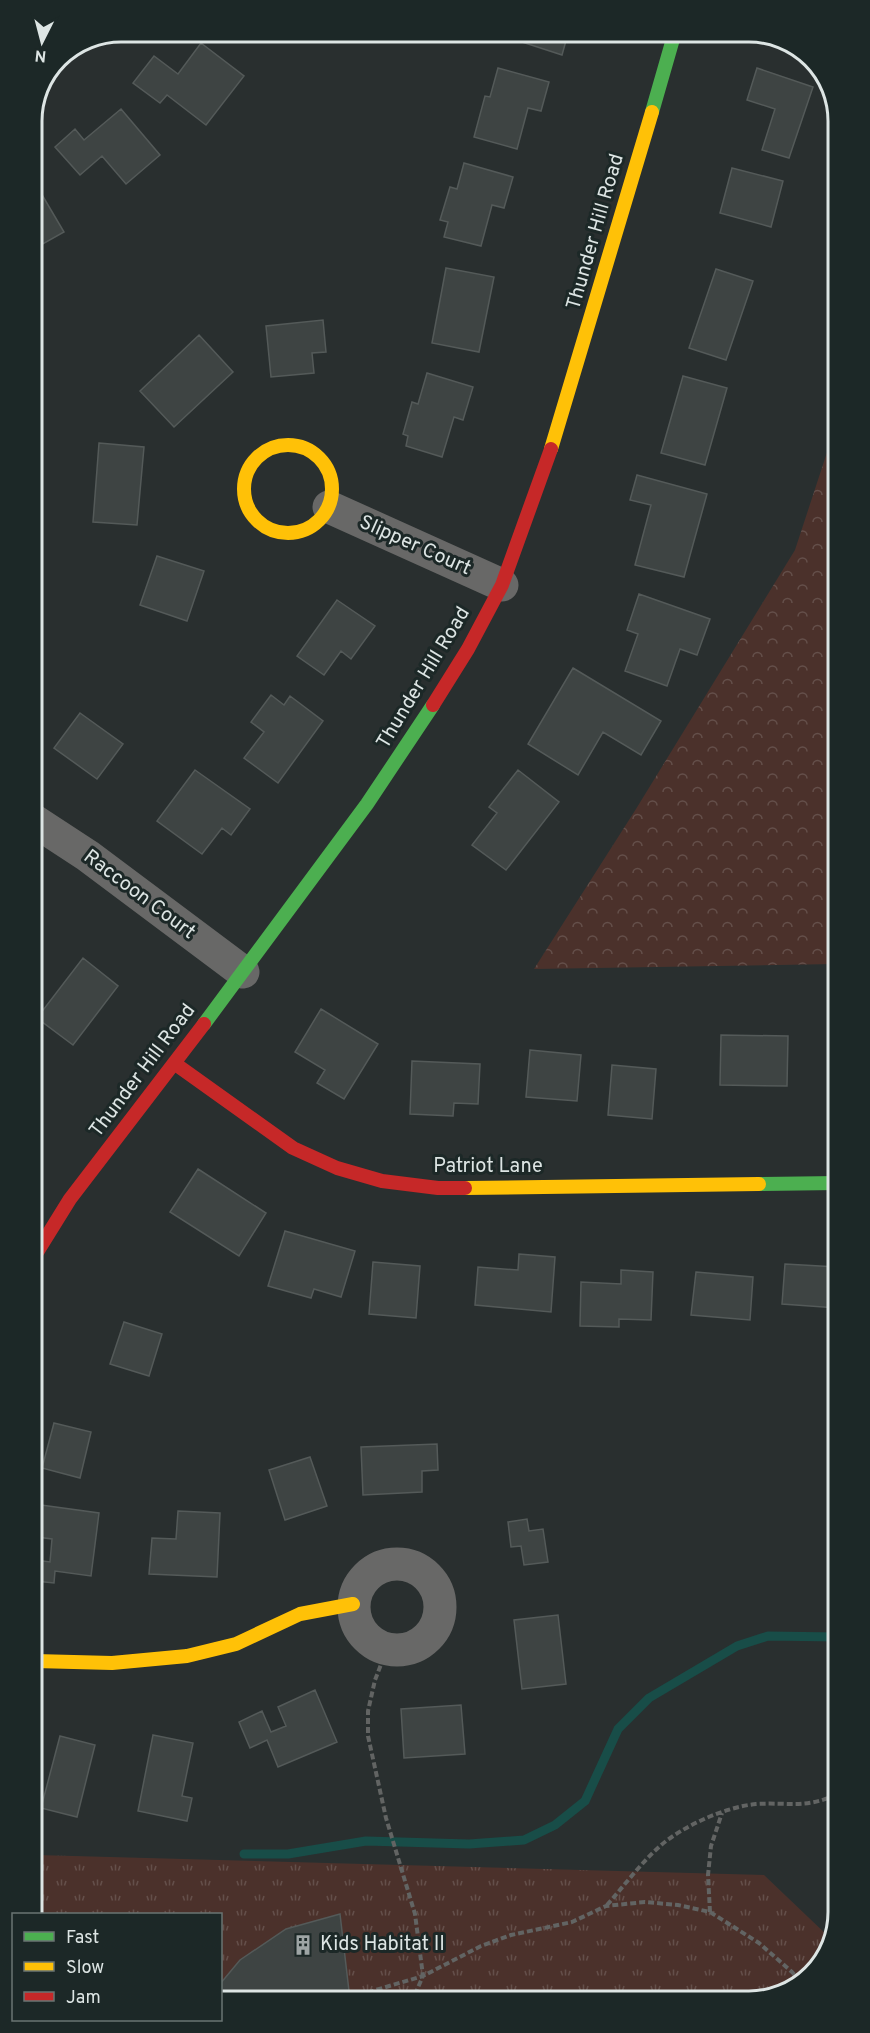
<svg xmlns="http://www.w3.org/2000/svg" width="870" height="2033" viewBox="0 0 870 2033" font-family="Overpass,sans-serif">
  <defs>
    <pattern id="grass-tufts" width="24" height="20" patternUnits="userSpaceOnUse" patternTransform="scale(1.5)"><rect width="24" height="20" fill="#4b312b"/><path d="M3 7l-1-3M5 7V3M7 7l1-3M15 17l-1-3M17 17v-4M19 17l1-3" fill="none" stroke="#644f4a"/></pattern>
    <pattern id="forest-crowns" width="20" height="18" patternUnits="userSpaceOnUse" patternTransform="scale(1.5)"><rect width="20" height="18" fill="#4b312b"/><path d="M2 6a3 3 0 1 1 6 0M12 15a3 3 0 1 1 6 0" fill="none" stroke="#644f4a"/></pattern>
  </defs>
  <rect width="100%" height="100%" fill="#292f2f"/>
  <path fill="url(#grass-tufts)" d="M36,1855L764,1875L830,1938L820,1966L778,1997L221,2001L220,1914H36Z"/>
  <path fill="url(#forest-crowns)" d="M835,428L836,964L534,969L636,809L795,550Z"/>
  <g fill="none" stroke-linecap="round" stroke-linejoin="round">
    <path stroke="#184d48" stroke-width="9" d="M244,1854H288L366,1841L469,1844L524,1840L555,1825L585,1801L618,1729L649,1698L737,1646L768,1636L838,1637"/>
  </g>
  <path fill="#3e4443" stroke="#545a59" stroke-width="1.5" d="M518,32H556L555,34L567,37L562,55L522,42L525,34Z
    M201,43L244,76L206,125L167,95L160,103L133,83L154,56L178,74Z
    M801,49L804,50L811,60L799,56Z
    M498,68L549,82L541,111L528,108L517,149L474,137L485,96L490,97Z
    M757,68L813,87L789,158L762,150L775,109L747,100Z
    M121,109L160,155L126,184L102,156L80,175L55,147L75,129L84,140Z
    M464,163L513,177L504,208L492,205L481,246L444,237L448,222L440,220L450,187L457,189Z
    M732,168L783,181L771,227L720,213Z
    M38,188L64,232L32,250V192Z
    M446,268L494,277L479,352L432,343Z
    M716,269L753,281L726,360L689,348Z
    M323,320L326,352L312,353L314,373L271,377L266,326Z
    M199,335L233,372L174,427L140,391Z
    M427,373L473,387L463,420L454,417L442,457L406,446L408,436L403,434L412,402L418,404Z
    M683,376L727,388L705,465L661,453Z
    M99,443L144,447L137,525L93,522Z
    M637,475L707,494L684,577L635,565L651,505L630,500Z
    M157,556L204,571L187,621L140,605Z
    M639,594L710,619L697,655L680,649L667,686L625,671L638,634L627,630Z
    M337,600L375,626L351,659L341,651L324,675L297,656Z
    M573,668L661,721L641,755L603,732L578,775L528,744Z
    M271,695L284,705L290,696L323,721L278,783L244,758L264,732L251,722Z
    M80,713L123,744L97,779L54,748Z
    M195,770L250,809L231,835L222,828L202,854L157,821Z
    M518,770L559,802L506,870L472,845L497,813L489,807Z
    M83,958L118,986L73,1045L37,1018Z
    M321,1009L378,1044L344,1099L317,1083L325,1070L295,1052Z
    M721,1035L788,1036L787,1086L720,1085Z
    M530,1050L581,1055L577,1101L526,1097Z
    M412,1061L480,1064L478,1104L454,1103L453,1116L410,1114Z
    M612,1065L656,1069L652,1119L608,1115Z
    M198,1169L266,1213L239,1256L170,1212Z
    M285,1231L355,1251L341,1297L314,1289L311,1298L268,1286Z
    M519,1254L555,1257L551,1312L475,1305L478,1267L518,1270Z
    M373,1262L420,1266L416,1318L369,1314Z
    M785,1264L837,1267V1308L782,1304Z
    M621,1270L653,1272L651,1320L619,1319V1327L580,1326L581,1282L621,1284Z
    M696,1272L753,1277L750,1320L691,1315Z
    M124,1322L162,1334L149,1376L110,1364Z
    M54,1423L91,1432L80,1478L42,1468Z
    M437,1444L438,1470L422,1471V1492L363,1495L361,1447Z
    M310,1457L327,1506L285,1520L269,1470Z
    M41,1505L99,1513L91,1576L55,1571L54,1583L35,1581L36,1560L50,1562L52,1539L37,1537Z
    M178,1511L220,1513L217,1577L149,1574L152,1538L176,1539Z
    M527,1519L529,1531L543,1529L548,1562L524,1565L521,1546L511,1547L508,1522Z
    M558,1615L566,1684L522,1689L514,1620Z
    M315,1690L337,1742L278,1767L267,1740L250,1748L239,1722L262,1711L271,1732L286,1726L278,1707Z
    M461,1705L465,1754L404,1758L401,1709Z
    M153,1735L193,1743L182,1796L192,1798L187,1821L138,1811Z
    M60,1736L95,1745L77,1817L41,1808Z
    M340,1914L349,1991L339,1994V2000L220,2001V1984L240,1960L286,1929Z"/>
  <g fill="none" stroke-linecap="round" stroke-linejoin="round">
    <path stroke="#626463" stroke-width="4" stroke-dasharray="6 3" stroke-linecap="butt" d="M387,1649L375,1680L368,1711V1736L386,1818L415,1914L423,1976L413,1999
      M607,1905C624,1886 640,1864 660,1846C683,1826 725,1807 756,1804C789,1802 806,1809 838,1794
      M710,1912L708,1875L711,1846L722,1813
      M342,2000L423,1976L481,1946L511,1935L572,1922L606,1906L645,1902L678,1905L710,1912L759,1943L792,1972L800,1981"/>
    <path stroke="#686867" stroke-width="33" d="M329,507L502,585
      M33,820L88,856L243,972
      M354 1607a43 43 0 1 1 86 0a43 43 0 1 1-86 0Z"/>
    <path stroke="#4caf50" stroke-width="14" d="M652,112L675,32
      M204,1024L367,804L433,705
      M759,1184L837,1183"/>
    <path stroke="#ffc107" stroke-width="14" d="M244 489a44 44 0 1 1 88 0a44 44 0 1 1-88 0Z
      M551,449L652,112
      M465,1188L759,1184
      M35,1661L112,1663L187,1656L236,1644L300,1614L353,1604"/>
    <path stroke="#c62828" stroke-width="14" d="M433,705L468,649L502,585L551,449
      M174,1063L293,1148L337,1168L382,1181L438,1188H465
      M34,1257L70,1199L204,1024"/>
  </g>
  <defs>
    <g id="building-bare" transform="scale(1.62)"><path d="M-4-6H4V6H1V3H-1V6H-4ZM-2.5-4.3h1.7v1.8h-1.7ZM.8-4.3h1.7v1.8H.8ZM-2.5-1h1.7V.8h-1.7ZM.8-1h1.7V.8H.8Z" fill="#9ea5a5" stroke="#1c2827" stroke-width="2.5" paint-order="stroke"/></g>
  </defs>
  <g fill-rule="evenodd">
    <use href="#building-bare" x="303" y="1945"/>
  </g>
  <g text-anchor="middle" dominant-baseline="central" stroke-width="6" stroke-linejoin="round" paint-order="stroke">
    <g font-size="20" fill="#dde5e4" stroke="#1c2827">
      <text transform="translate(596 232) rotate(-74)">Thunder Hill Road</text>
      <text transform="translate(415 546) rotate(24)">Slipper Court</text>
      <text transform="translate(424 678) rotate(-59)">Thunder Hill Road</text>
      <text transform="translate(139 895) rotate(37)">Raccoon Court</text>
      <text transform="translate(143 1071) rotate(-53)">Thunder Hill Road</text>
      <text x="488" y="1167">Patriot Lane</text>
    </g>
    <g font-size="20" fill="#dde5e4" stroke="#1c2827" text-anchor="start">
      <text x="320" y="1945">Kids Habitat II</text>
    </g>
  </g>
  <path d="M0 0H870V2033H0ZM121 42H749A79 79 0 0 1 828 121V1912A79 79 0 0 1 749 1991H121A79 79 0 0 1 42 1912V121A79 79 0 0 1 121 42Z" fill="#1c2827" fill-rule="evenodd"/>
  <path fill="none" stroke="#dde5e4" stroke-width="3" d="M121 42H749A79 79 0 0 1 828 121V1912A79 79 0 0 1 749 1991H121A79 79 0 0 1 42 1912V121A79 79 0 0 1 121 42Z"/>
  <rect x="12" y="1913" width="210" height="108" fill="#1c2827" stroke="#697473" stroke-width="1.5"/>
  <rect x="24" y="1932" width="30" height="9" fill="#4caf50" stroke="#697473" stroke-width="1.5"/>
  <text x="66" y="1943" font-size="18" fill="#dde5e4">Fast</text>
  <rect x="24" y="1962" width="30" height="9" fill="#ffc107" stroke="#697473" stroke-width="1.5"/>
  <text x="66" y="1973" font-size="18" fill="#dde5e4">Slow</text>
  <rect x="24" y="1992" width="30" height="9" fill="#c62828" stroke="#697473" stroke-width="1.5"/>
  <text x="66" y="2003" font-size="18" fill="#dde5e4">Jam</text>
  <g transform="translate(42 42) rotate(186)" stroke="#1c2827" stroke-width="4.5" paint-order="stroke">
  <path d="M0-4.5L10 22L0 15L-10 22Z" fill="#dde5e4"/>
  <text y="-9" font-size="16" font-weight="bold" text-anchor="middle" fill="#dde5e4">N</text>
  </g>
</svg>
